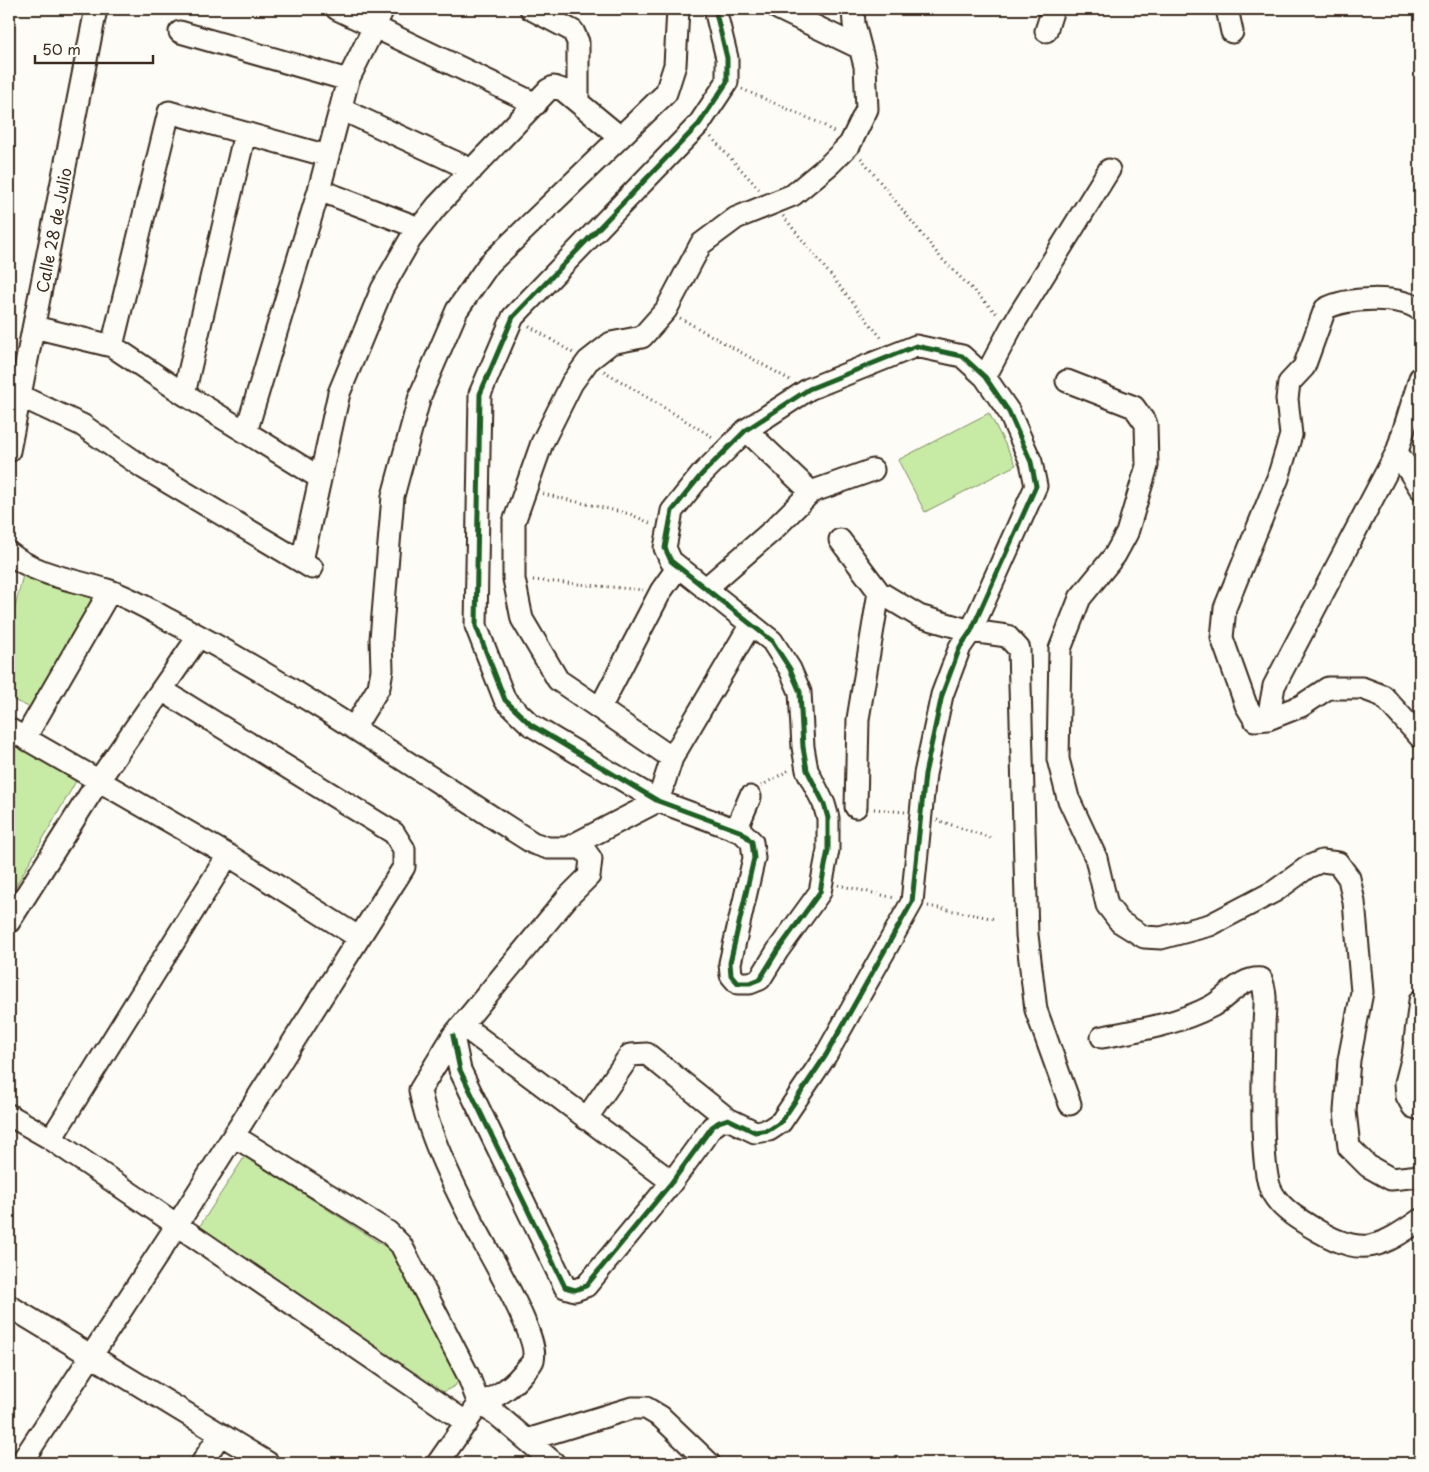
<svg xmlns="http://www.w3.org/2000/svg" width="1429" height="1472" viewBox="0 0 1429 1472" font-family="'Playpen Sans',sans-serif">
  <rect width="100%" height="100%" fill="#fdfcf7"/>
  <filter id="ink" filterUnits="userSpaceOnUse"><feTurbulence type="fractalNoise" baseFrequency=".02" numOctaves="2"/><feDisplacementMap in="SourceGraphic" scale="10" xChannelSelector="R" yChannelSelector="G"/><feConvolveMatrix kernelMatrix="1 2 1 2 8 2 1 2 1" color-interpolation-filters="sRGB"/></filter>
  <g filter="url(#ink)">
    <path fill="#c7eba5" stroke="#818a62" d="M989,413L1016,465L925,512L898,460Z
      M24,571L96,597L31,708L9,698V631Z
      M9,738L79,776L9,898Z
      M245,1156L395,1253L454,1368L458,1381L455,1386L443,1392L194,1235Z"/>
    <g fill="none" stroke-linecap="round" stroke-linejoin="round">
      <g stroke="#3b2a1e" stroke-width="25">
        <path id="minor" d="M337,9L536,104
          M531,9L573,31L578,42V101
          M779,9L858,47
          M1227,9L1232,32
          M1046,31L1053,9
          M180,32L348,80
          M341,109L472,170
          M319,190L419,228
          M1420,310C1400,295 1346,297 1325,309L1304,367L1289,383L1287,399L1291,435L1278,478L1225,608L1222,638L1246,705L1255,720L1268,719L1301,706L1328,688H1362L1383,696L1420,737
          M34,327L112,346L184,394L320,478
          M112,346L169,112L328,156
          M985,377L1011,328L1109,170
          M1067,381L1134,407L1146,424L1147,466L1127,533L1115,555L1080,598L1060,649L1058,759L1068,798L1096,858L1107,905L1120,922L1144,937L1161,938L1210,925L1275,891L1308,867L1322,861L1338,863L1349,878L1354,902L1362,992L1349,1060L1345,1111L1349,1147L1368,1166L1391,1179L1420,1176
          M184,394L245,133
          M20,396L82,425L144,468L312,568
          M746,430L811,492
          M246,432L319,190L348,80L383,9
          M9,451L96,9
          M1397,452L1420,488
          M840,540L879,592L919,616L971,631L1007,636L1019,649L1027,935L1036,1010L1070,1104
          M9,553C36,575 75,580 107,590C129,597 149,609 169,620C295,686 413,767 533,843L548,848H583L591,859L589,876L567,898L453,1036L420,1090C427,1132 453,1184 473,1223C485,1247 541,1338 533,1360C532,1364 527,1368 524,1372C511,1388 498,1396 479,1404
          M302,561L339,393L382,289L410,240L437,206L548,90L554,87L563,90L620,137
          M705,589L773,530L811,492L873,470
          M600,708L661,591L678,567
          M1268,719L1274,686L1397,452L1420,378
          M354,728L379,687L382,670L381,639L393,496L420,396L457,310L489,264L666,93L675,65L678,9
          M9,729L228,855L358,937
          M25,738L110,591
          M672,758L751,624
          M856,807L858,719L879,592
          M736,830L750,797
          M569,847L658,801L672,758L558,680L522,619L514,579V522L542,443L572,383L588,361L611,343L642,337L666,310L701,244L736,218L793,195L829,165L850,144L867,109L865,66L854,24L853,9
          M9,922L99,780L199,636
          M1420,1001L1413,1056L1406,1083L1407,1096L1413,1107L1420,1109
          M462,1025L672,1182
          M453,1036L460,1070L565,1287L575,1290L586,1286L672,1182L712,1127L719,1122L728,1119L755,1132L769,1130L781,1122L826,1055L912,902L925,774L942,695L960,647L971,631L1036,486L1031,462L1009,412L985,377L962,356L916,346L809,389L746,430L701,475L672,511L665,548L671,561L772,641L790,669L800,692L803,747L807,770L824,804L828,818V850L820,892L778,950L760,979L750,983H738L731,975L730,963L754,858L752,842L742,832L658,801L531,725L505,700L476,626L480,394L513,317L699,124L727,82V58L715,9
          M1102,1037C1140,1030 1178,1024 1212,1006C1228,997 1241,977 1261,979C1268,996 1264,1010 1264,1028C1264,1060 1258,1172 1273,1194C1283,1211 1303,1222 1320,1232C1364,1257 1381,1247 1420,1220
          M9,1115L51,1139L467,1423
          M586,1119L630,1055L647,1054L728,1119
          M234,1136L388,1232L401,1245L468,1375L479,1404L438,1463
          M51,1139L228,855
          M9,1306L268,1463
          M479,1404L495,1413L554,1463
          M527,1440L632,1408H646L661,1417L709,1463
          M21,1463L177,1225L404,867V849L394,833L162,690
          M202,1463L220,1434"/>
      </g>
      <path stroke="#3b2a1e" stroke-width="3" stroke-dasharray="1 4" stroke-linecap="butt" d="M742,89L822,124L835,133
        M711,137L759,189
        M861,158L941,258L998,315
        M783,216L883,340
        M680,318L790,380
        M529,326L573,353
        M604,371L714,438
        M543,494L630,514L652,524
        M533,580L643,590
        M761,786L791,769
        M874,809L905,812
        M937,820L991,838
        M838,885L895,898
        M928,906L996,919"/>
      <use href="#minor" stroke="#fdfcf7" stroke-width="21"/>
      <g stroke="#fdfcf7" stroke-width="8">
        <path id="cycleway" d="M453,1036L460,1070L565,1287L575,1290L586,1286L672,1182L712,1127L719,1122L728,1119L755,1132L769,1130L781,1122L826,1055L912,902L925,774L942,695L960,647L971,631L1036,486L1031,462L1009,412L985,377L962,356L916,346L809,389L746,430L701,475L672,511L665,548L671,561L772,641L790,669L800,692L803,747L807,770L824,804L828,818V850L820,892L778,950L760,979L750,983H738L731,975L730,963L754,858L752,842L742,832L658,801L531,725L505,700L476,626L480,394L513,317L699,124L727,82V58L715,9"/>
      </g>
      <use href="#cycleway" stroke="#1b5e20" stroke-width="5"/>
    </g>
  </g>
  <g text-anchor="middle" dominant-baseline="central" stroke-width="4.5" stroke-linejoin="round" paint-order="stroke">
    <g font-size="16" fill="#3b2a1e" stroke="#fdfcf7">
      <text transform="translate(53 230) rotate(-79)">Calle 28 de Julio</text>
    </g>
  </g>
  <rect width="1429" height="1472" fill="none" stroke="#fdfcf7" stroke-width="30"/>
  <rect x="15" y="15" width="1399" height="1442" fill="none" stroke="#3b2a1e" stroke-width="2" filter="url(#ink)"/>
  <path d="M35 55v8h118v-8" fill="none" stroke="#3b2a1e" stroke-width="2.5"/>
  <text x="42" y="55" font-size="15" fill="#3b2a1e" stroke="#fdfcf7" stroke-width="4" paint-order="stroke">50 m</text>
</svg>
